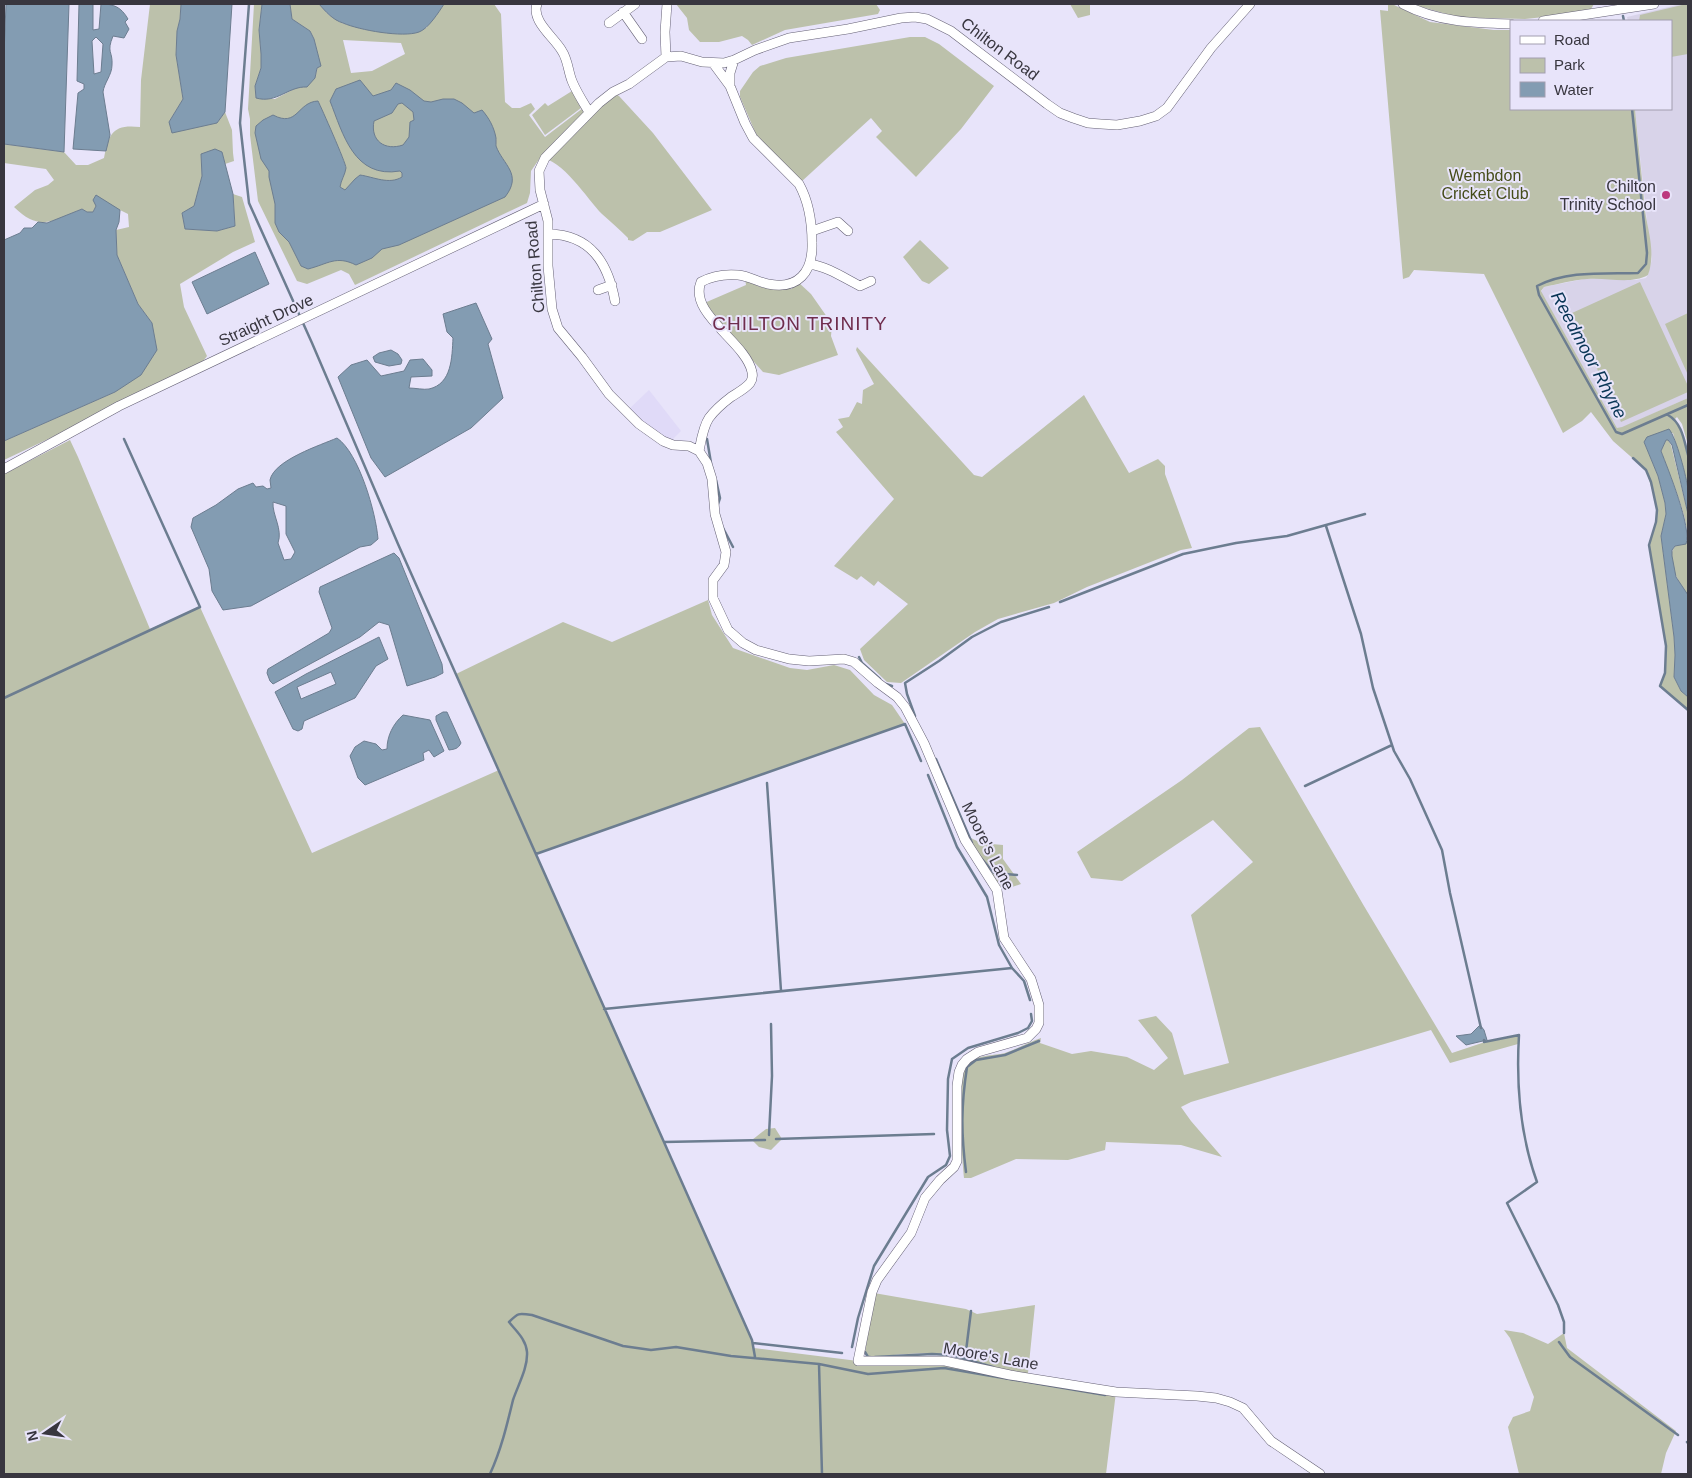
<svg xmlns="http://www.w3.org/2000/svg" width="1692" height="1478" viewBox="0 0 1692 1478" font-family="Helvetica,sans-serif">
  <rect width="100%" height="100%" fill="#e8e4fa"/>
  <path fill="#e0daf8" d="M649,390L681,431L669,443L626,412Z"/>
  <path fill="#d8d3e9" d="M1688,4V398L1621,428H1617L1541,292L1544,287L1584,279L1601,278L1636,280L1646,278L1648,275L1652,259L1648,230L1635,109H1671V21H1628L1627,17L1677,5Z"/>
  <path fill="#bcc1ab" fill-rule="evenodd" d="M150,4H181L180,19L177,31L176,55L183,99L169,122L217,123L225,112L232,130L233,153L234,161L225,164L222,152L201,154L202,176L194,207L182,213L185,229L217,231L235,226L233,194L242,197L255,242L233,252L180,284L184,307L207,356L198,368L4,460V441L115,392L152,323L138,304L117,255L116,230L129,227L128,214L120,210L96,206L93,212H87L82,209C54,220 40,233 14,207L35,190L48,185L54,180L46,169L4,163V144L64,152L76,165H88L104,158C109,133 113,124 140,127L141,80Z
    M254,4H262L259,30L261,54V68L255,86L256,98L275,99L315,78L319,60L314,39L310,31L292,19L290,4H319L329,15L342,23L375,31L404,34L426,28L444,4H494L501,14L505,102L512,108H520L531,103L535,109L529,115L545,137L583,108L587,114L613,92L619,96L653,133L712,210L660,232H647L633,241L628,240V238C620,230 611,222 602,214C587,199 562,158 540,158L531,171L530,193L527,203L355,285L349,274L341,270L307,284L297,281L258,201L250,135V119L248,109ZM343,40L401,43L405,54L372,71L351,73Z
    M676,4H876L880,10L878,14L785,30L752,45L748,40L742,36L719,42H700L689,30L687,18Z
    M1070,4H1090V15L1078,18Z
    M1388,4H1392L1430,22L1494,30H1511V109H1635C1638,142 1642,176 1645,210C1648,232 1656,253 1648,275C1630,285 1607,277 1587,279C1573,280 1558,284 1544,287L1541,291L1617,428L1622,427L1688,398V445L1682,424L1677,417L1675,419C1689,440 1688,464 1688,489L1673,433L1644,442L1658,476L1665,503L1666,514L1661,536L1674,637L1675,655L1674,677L1681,691L1688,697V710L1660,686L1665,673L1666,646L1649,545L1656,522L1657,510L1654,496L1646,470L1613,441L1591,412L1582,421L1563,433L1484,274L1414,270L1409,277L1403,279L1380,10L1388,11Z
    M1411,4H1594L1591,9L1573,14L1525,19L1484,18L1457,17Z
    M1688,4V54L1671,57V21H1639L1640,15L1682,5Z
    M910,37H925L939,44L994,86L961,129L916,177L876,137L882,131L871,118L801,182L783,164L756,134L740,97V91L753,72L760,66L786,58Z
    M572,91L581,108L545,135L532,115L545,103L548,106Z
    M920,240L949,268L929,284L922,281L903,257Z
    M745,279L760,287L792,289V283L797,281L811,294L832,324L831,336L838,355L779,375L763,372L702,304L746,285Z
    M1640,282L1688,386V392L1621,422L1572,313Z
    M1688,313V375L1665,324Z
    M857,347L974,475L982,477L1084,395L1129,473L1158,459L1165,466V474L1192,548L1181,550L1087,587L1054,603L998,619L975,632L901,683L887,682L864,660L860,649L908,604L878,581L874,586L861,576L857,580L834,566L894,499L836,432L843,427L838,419L849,417L857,402L862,404L863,390L874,384L856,350Z
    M70,440L78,457L150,629L200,607L312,853L499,770L456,674L563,622L612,642L708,600L712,615L733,648L790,668L807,670L834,665L850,670L874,695L892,705L905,724L536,854L752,1340L754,1348L858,1361H945L1116,1392L1106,1474H4V474Z
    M1666,440H1668L1671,445L1688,514V538C1685,507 1671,480 1661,451Z
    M1688,539V595C1679,582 1664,561 1675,546L1686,543Z
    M1260,727L1364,906L1452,1053L1485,1042L1519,1035L1518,1044L1450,1063L1431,1030L1191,1102L1181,1107L1191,1121L1222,1157L1181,1145L1106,1142L1105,1150L1068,1160L1016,1159L971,1178H964C962,1154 955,1086 966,1066C973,1054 994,1056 1005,1053C1017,1049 1029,1042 1041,1038L1040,1043L1072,1054L1091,1051L1127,1057L1154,1070L1168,1058L1138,1020L1156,1016L1172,1033L1184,1075L1229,1063L1191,915L1253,862L1213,820L1122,881L1091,878L1077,852L1182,780L1249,728Z
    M969,837L981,843L1003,845V859L1021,884L1003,890L974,849Z
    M775,1128L782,1139L771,1150L759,1147L752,1140L766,1129Z
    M874,1293L966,1309L977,1314L1035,1305L1028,1373C1002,1374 978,1361 953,1356C927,1350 894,1356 868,1357L865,1352Z
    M1504,1330L1523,1333L1548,1344L1564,1333L1567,1348L1676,1431L1666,1453L1661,1474H1519L1508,1427L1513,1417L1530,1411L1534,1397L1510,1338Z"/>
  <path fill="#839cb2" stroke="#6c7d90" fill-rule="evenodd" d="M6,4H69L64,152L4,144V55Z
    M79,4H93V30L99,29L101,4C114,4 121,7 128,19L125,22L129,29L124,38L113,36C106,53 113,51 112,65C112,75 104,83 103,92L110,135L106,151L73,149L78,93L84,89V84L77,81ZM96,37L103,44L101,72L94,74L92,41Z
    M181,4H232L225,112L217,123L172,133L169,122L183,99L176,55L177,31L180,19Z
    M262,4H290L292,19L310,31L314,39L321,66L317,68L315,78L307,87C288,86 277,104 256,98L255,86L261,68V54L259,30Z
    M319,4H444C439,12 428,29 419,32C403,38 359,30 343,23C333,20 326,12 319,4Z
    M360,80L373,96L391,90L396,83L410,90L424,101L431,102L443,99H454L462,103L474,113L482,110C489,118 494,127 496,138C496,139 496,145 496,146C503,165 523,174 505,197L399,245L382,249L372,258L356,265C336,255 328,264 308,269L301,266L289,242L279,232L275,223V204L269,177V171L261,159L255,133L256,126L263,120L273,115C298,128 297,102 318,101C321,107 346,163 346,168C345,175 341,180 340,187L345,190L355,179L360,175C374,177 389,185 402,177V173L400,171C354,179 343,134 330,101L336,89ZM402,103L413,112L414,120L410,122L409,137L403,145C385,151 370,141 374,121L392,113L398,104Z
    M215,149L222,152L233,194L235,226L217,231L185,229L182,213L194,206L202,176L201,154Z
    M96,195L120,210L119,222L116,230L117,255L138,304L152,323L157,350L141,375L115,392L4,441V240L20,233L24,228H32L38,222L47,223L82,209L87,212H93L96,206L93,200Z
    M255,252L269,284L207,314L192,282Z
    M476,303L492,339L488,344L503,398L471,428L385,477L371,458L338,377L351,365L367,360L381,376L404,371L410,360L423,359L432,370V376L411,377L409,388C415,388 424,390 429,389C452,384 452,357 453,338L447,332L443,314Z
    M391,350L398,354L402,360L401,364L389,366L375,362L373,357L379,353Z
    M1669,429C1676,437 1687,478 1688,490C1689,497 1688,506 1688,514L1672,445L1668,440H1666L1661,451C1668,469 1692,528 1686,544L1675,546L1672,550V556L1676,577L1688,595V697L1681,691L1674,677L1675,655L1674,637L1661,536L1666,514L1665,503L1658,476L1644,442L1647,437Z
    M337,438C359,453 376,513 378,539L371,545L360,547L251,606L223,610L212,591L209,569L191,527L193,518L216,505L238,489L253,483L256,487L263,486L267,489L271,488C271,485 270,483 270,480C274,460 321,445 337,438ZM273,502L286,506V534L295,552L291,559L284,560L278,543C283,529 272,515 273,502Z
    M394,553L399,558L442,664L443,673L435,677L407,686L389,625L379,622L360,637L273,684L270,681L267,673L268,669L329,633L332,628L319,592L320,587Z
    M379,637L388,659L376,666L355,698L304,721L302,729L298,731L293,729L275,692L306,674ZM331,672L336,684L301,699L297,687Z
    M443,712H447L461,743C458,749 455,749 449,750L436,720V716Z
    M403,715L430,720L444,751L434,757L429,750L423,753L424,760L365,785L358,778L350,756L355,747L364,741L376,744L382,750L387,749C387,736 393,724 403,715Z
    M1480,1025L1484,1030L1487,1040L1466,1045L1456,1036L1471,1034Z"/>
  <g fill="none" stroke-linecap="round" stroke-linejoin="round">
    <path stroke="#6c7d90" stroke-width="2.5" d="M249,4L240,123L249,203L312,343L398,544L752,1340L755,1357
      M1623,16L1624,21
      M1632,109L1647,253L1646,264L1638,273C1605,274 1568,270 1537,286L1539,295L1616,432L1622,434L1688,405
      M1668,415C1682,423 1684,440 1688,455
      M707,439L711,463
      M1633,458L1646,470L1651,482L1657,510L1656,522L1649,545L1666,646L1665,673L1660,686L1688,710
      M716,480L720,498L718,504
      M1326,526L1361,634L1373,688L1394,751L1410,779L1442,850L1450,893L1481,1028
      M723,528L733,547
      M1060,602L1183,554L1236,543L1287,536L1365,514
      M859,657L862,663L880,679
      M886,684L892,686
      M4,698L200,607L124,439
      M915,716L907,694L905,683L939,661L972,637L1001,622L1049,607
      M936,759L972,843
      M928,775L957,847L987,897L999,945L1012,968L1024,981L1030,1000
      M767,783L781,991
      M1305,786L1392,745
      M536,854L905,724L921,761
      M981,858L994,873L1017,875
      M604,1009L1012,968
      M1484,1040V1042L1519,1035C1516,1085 1520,1135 1537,1182L1507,1203L1558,1305L1564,1322V1333
      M769,1135L772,1076L771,1024
      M776,1139L934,1134
      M664,1142L765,1140
      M966,1172C961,1133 961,1106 967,1067L976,1060L1005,1055L1039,1041
      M1559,1342L1570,1357L1678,1435
      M753,1343L842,1353
      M852,1347L858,1318L874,1266L928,1177L946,1165L950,1156L947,1130L948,1079L952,1059L968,1048L1018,1033L1028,1028L1032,1021L1031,1014
      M865,1352L868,1357H870
      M875,1357L932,1354L951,1355L993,1367
      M965,1359L971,1311
      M819,1364L868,1374L944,1368L1105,1395
      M1687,1442L1688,1443
      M490,1474C501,1450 507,1425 513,1400C518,1385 528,1368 527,1352C526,1339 516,1331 509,1322C518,1313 518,1313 532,1315L623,1346L651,1350L676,1347L731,1356L819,1364L822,1474"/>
    <g stroke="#656175" stroke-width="10">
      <path id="street" d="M537,4C531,21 554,37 562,51C568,60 568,71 572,81C576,91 583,102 589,112
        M1250,4L1211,48L1167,108L1156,116L1140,121L1117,125L1101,124L1088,123L1073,118L1060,113L1047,104L951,31L927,19L915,17L901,18L848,29L789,38L755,50L734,60L724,63L702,62L681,56L666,57L629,84L613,92L599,103L545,158L539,171L540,190L548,221V266L552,309L558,328L582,357L609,394L639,424L663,441L673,445L689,446L699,451L707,463L712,479L715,514L726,552L724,565L713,580V598L728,630L743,643L756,650L789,659L809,661L844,659L854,662L878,683L897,697L905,707L924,743L965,840L997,890L1004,938L1031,979L1039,1005V1023L1036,1029L1027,1038L978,1052L967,1059L962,1065L959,1072L957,1086V1161L954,1167L940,1180L925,1198L911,1233L877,1280L872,1292L858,1361H945L1010,1375L1116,1392L1197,1396L1216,1398L1230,1402L1243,1408L1271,1441L1320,1474
        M1403,4C1437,22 1473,23 1511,24
        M623,12L642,39
        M1543,21L1654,4
        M609,23L635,4
        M666,57L665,32L667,4
        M713,63L730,86V73L734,60
        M812,231L838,222L848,231
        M549,234C591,235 608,263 615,301
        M810,264C828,267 844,278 860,286L871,281
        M598,290L612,285
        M699,451C701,441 703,427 709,418C715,410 723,403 731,397C737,393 745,389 750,383C752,380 753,376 752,372C746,342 688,314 701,282C712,276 726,274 738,275C749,276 758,282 768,284C798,290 813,272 812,243C812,223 809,202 799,184L753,138L745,123L730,86
        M4,469L119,406L544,204"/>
    </g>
    <use href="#street" stroke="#fff" stroke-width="9"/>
  </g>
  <circle fill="#bc397f" stroke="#e8e4fa" stroke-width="2" cx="1666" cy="195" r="5"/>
  <g text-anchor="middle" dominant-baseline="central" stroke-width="4" stroke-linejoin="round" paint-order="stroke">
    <g font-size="16" fill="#38363f" stroke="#e8e4fa">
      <text transform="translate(1000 49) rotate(37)">Chilton Road</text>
      <text transform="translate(535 267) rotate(-95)">Chilton Road</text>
      <text transform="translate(266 320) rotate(-25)">Straight Drove</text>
      <text transform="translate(988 846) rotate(63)">Moore's Lane</text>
      <text transform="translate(991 1356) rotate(10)">Moore's Lane</text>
    </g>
    <g font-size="16" fill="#454c19" stroke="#e8e4fa">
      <text x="1485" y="175">Wembdon<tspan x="1485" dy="18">Cricket Club</tspan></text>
    </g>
    <g font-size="16" fill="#38363f" stroke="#e8e4fa" text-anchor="end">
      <text x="1656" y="186">Chilton<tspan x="1656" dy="18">Trinity School</tspan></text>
    </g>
    <g font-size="18" font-style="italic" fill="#093555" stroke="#e8e4fa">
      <text transform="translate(1589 355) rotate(62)">Reedmoor Rhyne</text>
    </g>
    <g font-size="19" letter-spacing="1" fill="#6f2d4d" stroke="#e8e4fa">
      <text x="800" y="323">CHILTON TRINITY</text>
    </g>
  </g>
  <rect width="1692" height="1478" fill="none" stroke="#38363f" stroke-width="10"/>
  <rect x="1510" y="20" width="162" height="90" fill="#e8e4fa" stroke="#a29eaf"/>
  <rect x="1520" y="36" width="25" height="8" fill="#ffffff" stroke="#a29eaf"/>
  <text x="1554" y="45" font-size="15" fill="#38363f">Road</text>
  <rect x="1520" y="58" width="25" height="15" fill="#bcc1ab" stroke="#a29eaf"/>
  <text x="1554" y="70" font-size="15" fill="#38363f">Park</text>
  <rect x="1520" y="82" width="25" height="15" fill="#839cb2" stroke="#a29eaf"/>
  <text x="1554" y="95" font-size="15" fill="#38363f">Water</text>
  <g transform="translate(45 1433) rotate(257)" stroke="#e8e4fa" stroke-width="4" paint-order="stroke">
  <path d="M0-4L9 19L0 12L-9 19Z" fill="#38363f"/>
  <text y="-8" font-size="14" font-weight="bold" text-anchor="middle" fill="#38363f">N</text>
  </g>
</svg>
